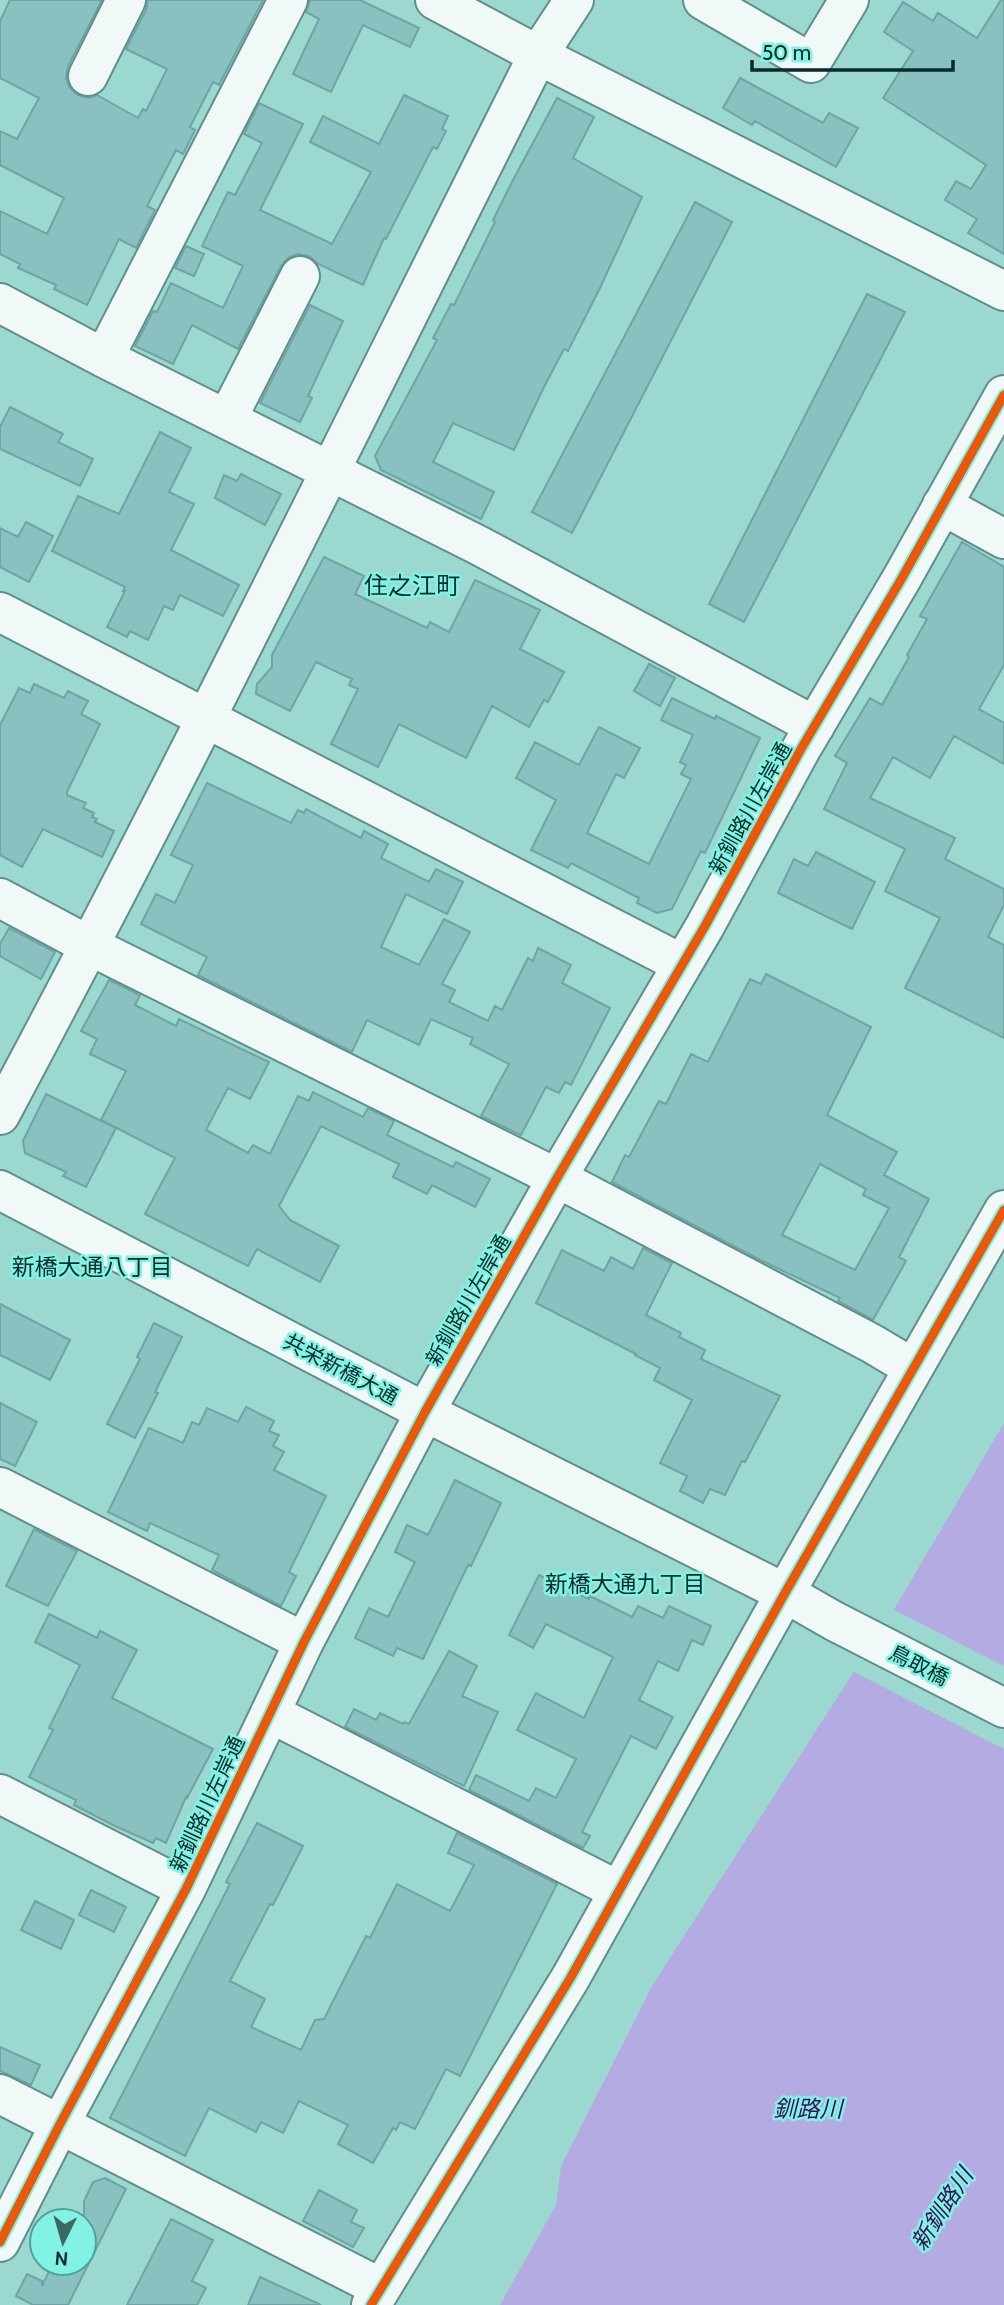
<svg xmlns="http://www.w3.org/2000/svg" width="1004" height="2305" viewBox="0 0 1004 2305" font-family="Cabin,'Noto Sans JP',sans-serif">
  <rect width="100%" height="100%" fill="#9bd8d0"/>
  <path fill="#b4abe2" d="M1004,1423V2305H500L556,2205L561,2166L652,1986L896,1606Z"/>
  <path fill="#9bd8d0" d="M890,1608L1004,1666V1749L850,1670Z"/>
  <path fill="#89c1c0" stroke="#6ea4a3" stroke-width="2" fill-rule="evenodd" d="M10,0H102L68,66L66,78L69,87L78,95L89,98L97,95L138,118L143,109L146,111L167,69L126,49L146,10L148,0H263L219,85L213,82L190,127L195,130L183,154L176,150L147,206L155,210L136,248L119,239L87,305L54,289L56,285L18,268L20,264L0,254V211L47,234L64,198L0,165V131L17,139L39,98L0,78V21Z
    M310,0H360L419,28L410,47L363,25L331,92L293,74L319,19L306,12Z
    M1001,0H1004V254L968,233L977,219L945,200L956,181L971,189L986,165L883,98L913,51L884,32L903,2L933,21L938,13L977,38Z
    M740,78L823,123L829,113L858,128L836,167L755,121L752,125L723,108Z
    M404,95L448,116L442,129L446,131L437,149L433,147L386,239L384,238L363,285L318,264L309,256L297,254L288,258L281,266L238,349L192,325L173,364L135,346L153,311L157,312L171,283L223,308L243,266L202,246L228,192L235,195L262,143L244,134L259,103L303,124L260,210L332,244L371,172L310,142L323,116L379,144Z
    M557,98L594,117L573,158L642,197L600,288L568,351L564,349L545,385L514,450L453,423L433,462L494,492L481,519L381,470L375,456L437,340L433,338L451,304L454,305L495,222L493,220L513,180Z
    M695,202L732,222L572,533L532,512Z
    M186,246L204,254L194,276L175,268Z
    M867,294L905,312L744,622L709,604Z
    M310,305L343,321L308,396L312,398L300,422L260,403Z
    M10,407L63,434L58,442L93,459L80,486L0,449V427Z
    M160,432L191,448L169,492L194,504L171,550L239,585L223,616L180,595L173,610L164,606L148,640L130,631L127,637L107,627L125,591H123L125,587L52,551L78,496L119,514Z
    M241,474L281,494L265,525L215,498L224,475L237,481Z
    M26,522L53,536L29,582L0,567V528L18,537Z
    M962,542L1004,567V665L979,709L1004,723V764L954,736L930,778L893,757L870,798L955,838L945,859L1004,889V905L988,937L1004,945V1038L905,988L940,918L885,891L905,849L824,809L847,763L835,756L870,698L882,705L909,657L907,655L927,619L920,616Z
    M324,557L364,576L355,594L427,628L430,622L449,632L475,580L540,610L520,649L564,672L548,702L544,700L529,727L492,706L466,758L399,724L378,767L331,744L358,689L349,685L352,679L316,662L290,711L256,694L257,684L272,667V655Z
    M649,664L675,678L660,706L634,691Z
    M34,684L64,698L68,691L88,701L81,714L100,724L67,792V795L86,803L83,808L94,813L92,817L97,819L95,822L114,831L102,857L43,829L22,867L0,855V725L19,688L30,693Z
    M672,698L715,719L716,716L760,738L705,853L701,851L672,909L657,913L637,903L639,898L571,863L568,868L531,850L556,800L516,778L535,742L579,765L599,727L640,748L624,778L616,774L587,833L649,864L691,779L681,774L686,765L680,762L693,735L661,720Z
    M207,783L291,823L298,810L304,813L306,809L361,838L364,831L388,844L381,858L429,882L436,869L463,882L447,914L406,894L381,947L419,965L444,919L470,932L442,984L455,990L449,1002L488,1021L495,1006L502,1010L528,958L533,961L538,948L571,965L562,983L610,1008L571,1085L565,1082L559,1093L546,1087L521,1135L481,1116L509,1064L470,1044L473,1038L431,1019L419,1045L367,1020L352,1052L198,975L207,957L141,924L156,894L175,903L193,865L171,855Z
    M816,852L875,882L852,929L778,893L794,859L808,866Z
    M9,928L55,952L41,979L0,956V944Z
    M766,974L871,1027L827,1115L897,1152L884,1175L929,1199L899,1257L906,1261L873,1320L838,1301L840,1298L760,1260L612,1182L625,1155L629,1157L659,1101L666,1104L691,1054L708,1062L750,979L761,984ZM820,1164L866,1189L863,1195L889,1208L855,1270L782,1235Z
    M109,980L140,995L135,1005L176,1026L179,1019L269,1062L250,1099L228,1088L206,1130L248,1153L253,1145L270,1154L298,1096L309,1101L313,1092L363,1117L368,1108L394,1121L387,1135L453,1167L456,1162L490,1179L475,1207L432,1185L427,1194L393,1177L399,1164L321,1126L279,1206L290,1220L339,1246L320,1282L257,1249L248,1266L145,1214L175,1158L101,1120L126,1071L90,1054L97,1039L81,1031Z
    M46,1094L116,1128L86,1187L63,1176L66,1172L25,1153L23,1141Z
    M643,1248L672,1263L646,1315L681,1333L679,1337L705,1350L701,1359L780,1396L745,1462L742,1461L725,1495L710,1489L703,1503L680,1491L687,1476L660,1463L692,1400L654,1380L660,1368L635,1355L636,1354L536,1303L562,1250L604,1271L611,1257L633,1269Z
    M0,1304L70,1340L50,1380L0,1355Z
    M154,1323L182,1337L155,1392L158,1393L135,1438L107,1424L140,1359L137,1357Z
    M0,1403L37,1422L15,1466L0,1459Z
    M246,1407L274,1421L269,1431L279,1435L273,1446L284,1452L274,1470L326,1496L289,1572L296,1576L281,1606L212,1570L219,1555L150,1523L147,1531L108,1512L149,1428L183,1443L192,1422L199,1425L207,1408L238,1422Z
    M455,1480L501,1503L471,1566L468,1565L423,1659L397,1648L393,1656L355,1638L369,1608L388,1617L415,1562L395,1552L407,1525L428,1535Z
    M34,1529L77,1551L48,1606L6,1586Z
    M539,1575L589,1599L590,1596L632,1617L638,1606L663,1618L669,1606L711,1626L703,1645L692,1640L678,1671L658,1661L639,1700L673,1717L656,1749L631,1736L582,1832L590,1836L583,1848L469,1790L476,1775L529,1801L536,1788L556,1798L576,1759L517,1730L536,1693L584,1718L613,1657L546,1624L533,1648L509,1635Z
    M49,1614L97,1638L100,1631L137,1650L112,1698L213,1749L187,1798L186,1797L166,1843L156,1838L153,1843L115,1826L74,1805L76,1800L29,1777L53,1730L49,1728L80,1665L35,1642Z
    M449,1651L477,1666L462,1696L498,1712L464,1786L345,1727L354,1709L376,1720L380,1713L403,1724L404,1722L409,1724Z
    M257,1823L303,1846L273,1905L270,1904L230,1981L265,1999L251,2027L301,2050L315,2020L324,2019L366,1936L370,1938L397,1884L450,1911L474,1865L448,1853L457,1833L557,1884L460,2076L446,2069L415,2129L400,2122L396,2130L393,2128L373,2163L338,2144L348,2125L299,2101L283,2133L261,2122L256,2132L209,2108L185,2156L110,2118L230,1884L226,1882Z
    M91,1890L126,1907L114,1932L79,1915Z
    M35,1901L74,1920L61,1949L21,1930Z
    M0,2047L40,2065L31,2085L0,2071Z
    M105,2178L126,2189L68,2305H33L16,2296L27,2274L42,2281V2286L53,2263H84V2201L93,2182Z
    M319,2190L357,2210L351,2222L364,2228L353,2247L303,2221Z
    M171,2219L213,2240L192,2281L206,2288L197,2305H127Z
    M260,2277L321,2305H248Z"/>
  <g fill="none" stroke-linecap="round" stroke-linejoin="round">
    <g stroke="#608f8a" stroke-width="42">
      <path id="minor" d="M435,0L538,55L1004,291
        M703,0L811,63L849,0
        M88,76L126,0
        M0,303L104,358L478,545L815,726
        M104,358L288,0
        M227,419L300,276
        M942,505L1004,539
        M0,612L682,964
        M0,898L90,946L557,1178L871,1343L913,1368
        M0,1115C187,765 360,409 538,55L574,0
        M0,1190L425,1412L785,1593L834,1621L1004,1708
        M0,1487L304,1642
        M270,1713L619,1891
        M0,1794L186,1889
        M0,2094L381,2288
        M0,2242L60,2124L186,1889L304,1642L425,1412L557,1178L705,926L801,749L902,578L1004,395
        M371,2305L571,1977L785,1593L1004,1210"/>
    </g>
    <use href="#minor" stroke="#f0f9f8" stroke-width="38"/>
    <g stroke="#81f2e4" stroke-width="13">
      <path id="cycleway" d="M0,2242L60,2124L186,1889L304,1642L425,1412L557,1178L705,926L801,749L902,578L1004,395
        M371,2305L571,1977L785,1593L1004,1210"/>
    </g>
    <use href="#cycleway" stroke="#e8590c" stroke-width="9"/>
  </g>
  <g text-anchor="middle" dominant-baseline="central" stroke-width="5" stroke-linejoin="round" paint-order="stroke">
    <g font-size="21" fill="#062d29" stroke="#81f2e4">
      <text transform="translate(750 808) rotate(-61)">新釧路川左岸通</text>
      <text transform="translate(468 1300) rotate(-60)">新釧路川左岸通</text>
      <text transform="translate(341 1369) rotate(28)">共栄新橋大通</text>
      <text transform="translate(919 1665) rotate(27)">鳥取橋</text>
      <text transform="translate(207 1804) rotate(-65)">新釧路川左岸通</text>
    </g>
    <g font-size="23" fill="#062d29" stroke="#81f2e4">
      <text x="92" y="1267">新橋大通八丁目</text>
      <text x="625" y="1584">新橋大通九丁目</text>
    </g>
    <g font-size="23" font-style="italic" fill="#391059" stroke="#81f2e4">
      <text x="808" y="2109">釧路川</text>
      <text transform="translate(942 2209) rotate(-57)">新釧路川</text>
    </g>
    <g font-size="24" fill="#062d29" stroke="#81f2e4">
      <text x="412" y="585">住之江町</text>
    </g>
  </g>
  <g transform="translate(63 2242) rotate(185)"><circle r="33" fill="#81f2e4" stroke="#50a399" stroke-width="2"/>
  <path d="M0-5L12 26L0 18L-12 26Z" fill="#3a6963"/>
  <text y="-10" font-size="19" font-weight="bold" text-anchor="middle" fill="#062d29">N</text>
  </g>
  <path d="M752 60v10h201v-10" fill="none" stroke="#062d29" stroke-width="3.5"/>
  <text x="762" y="60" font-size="21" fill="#062d29" stroke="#81f2e4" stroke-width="5" paint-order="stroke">50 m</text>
</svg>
